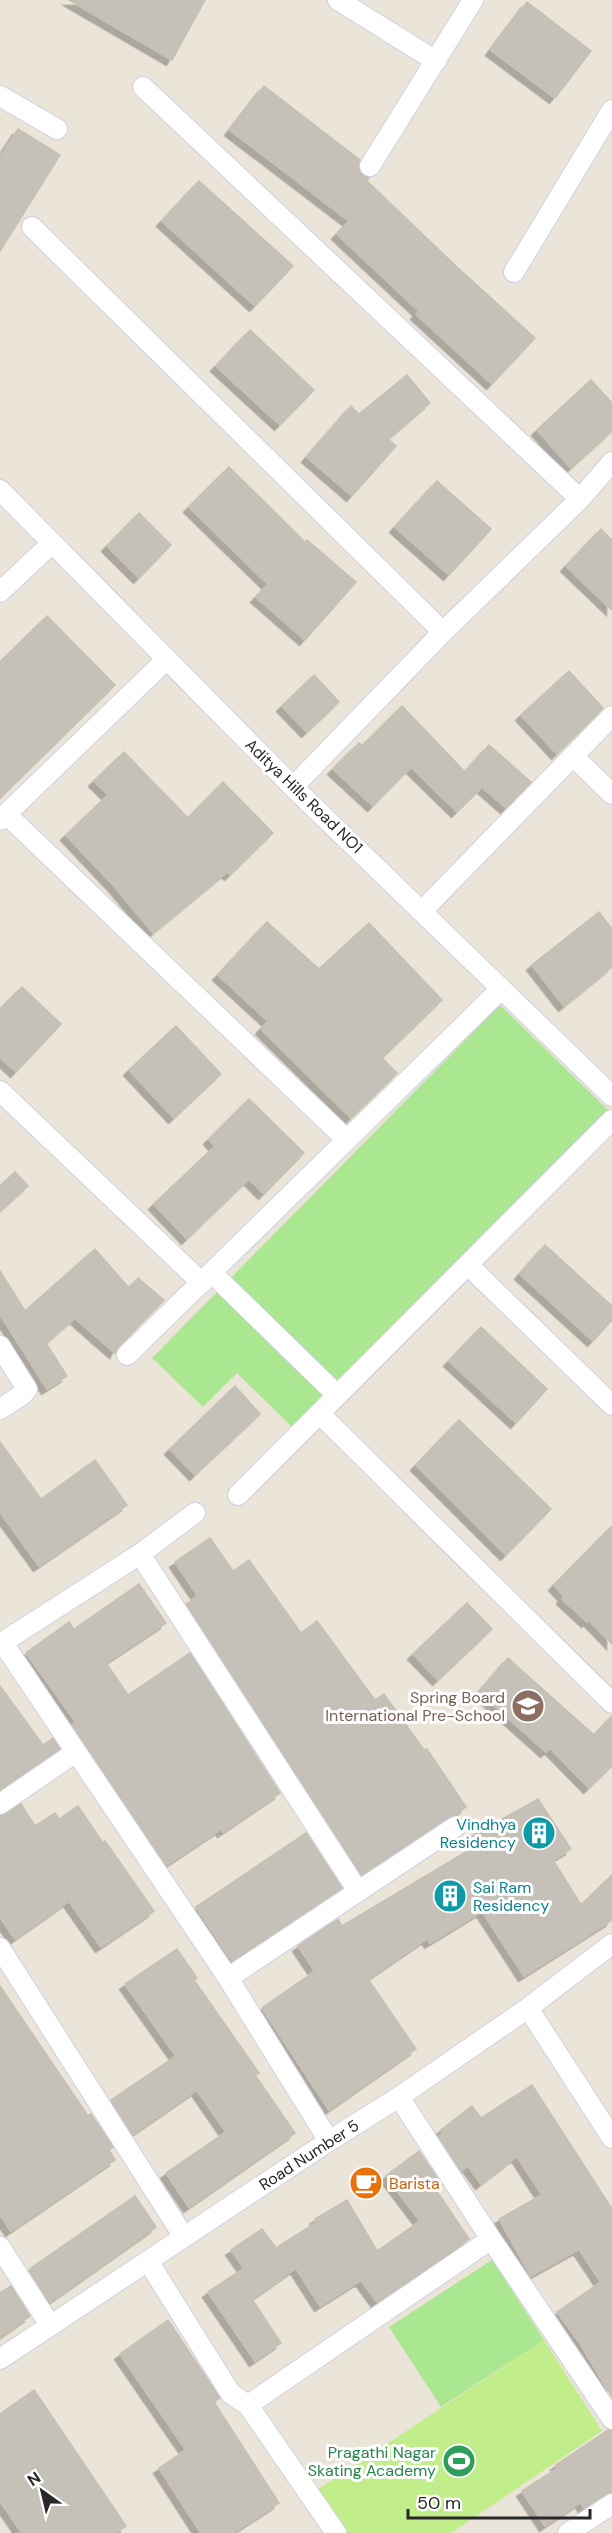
<svg xmlns="http://www.w3.org/2000/svg" width="612" height="2533" viewBox="0 0 612 2533" font-family="'DM Sans',sans-serif">
  <defs>
    <filter id="shadow"><feDropShadow dx="-5.5" dy="5.5" stdDeviation="0" flood-color="#0004"/></filter>
  </defs>
  <rect width="100%" height="100%" fill="#ebe4d8"/>
  <path fill="#abe690" d="M500,1005L609,1111L295,1430L237,1373L203,1407L152,1358Z
    M492,2260L544,2340L441,2407L389,2327Z"/>
  <path fill="#c1ee8b" d="M544,2340L602,2431L451,2533H347L317,2490Z"/>
  <path fill="#c6c1b8" stroke="#c6c0b2" stroke-width="1.5" filter="url(#shadow)" d="M69,0H205L172,60Z
    M527,2L591,51L555,98L491,50Z
    M264,86L360,160L359,171L369,178L367,181L458,268L535,338L492,384L416,314L419,311L337,234L349,221L230,130Z
    M18,129L60,155L0,251V157Z
    M199,181L293,266L255,306L162,221Z
    M250,330L314,390L280,425L216,366Z
    M407,375L430,403L388,439L396,446L352,496L307,457L351,406L359,414Z
    M591,380L612,403V431L571,468L537,430Z
    M229,467L305,542L307,540L356,582L305,640L256,597L268,584L189,507Z
    M437,481L491,529L449,575L395,527Z
    M139,513L171,545L139,578L107,546Z
    M601,529L612,540V610L566,566Z
    M47,616L115,685L0,798V662Z
    M569,671L603,708L557,754L521,715Z
    M314,675L339,702L307,732L282,706Z
    M402,706L465,772L489,745L531,782L506,808L482,787L457,812L411,767L373,806L333,769L359,743L362,746Z
    M124,752L188,818L223,782L273,833L230,875L227,872L153,933L115,887L66,835L108,795L94,781Z
    M599,912L612,929V967L564,1006L532,965Z
    M267,922L319,969L369,923L442,1000L382,1058L397,1073L351,1118L261,1029L268,1021L218,975Z
    M22,987L61,1024L16,1072L0,1057V1009Z
    M176,1026L221,1074L174,1118L129,1070Z
    M249,1099L304,1153L264,1194L249,1179L187,1239L154,1204L215,1146L209,1139Z
    M15,1172L28,1186L0,1211V1186Z
    M545,1245L612,1306V1320L593,1341L520,1274Z
    M95,1249L129,1288L138,1278L164,1300L119,1346L115,1353L75,1318L46,1343L67,1376L47,1389L0,1314V1271L25,1311Z
    M481,1327L547,1389L516,1423L449,1361Z
    M235,1386L260,1414L195,1475L170,1449Z
    M459,1420L551,1509L506,1555L416,1465Z
    M0,1442L41,1499L95,1460L127,1505L39,1566L0,1512Z
    M612,1526V1644L589,1620L587,1622L562,1599L564,1596L554,1585Z
    M210,1538L233,1571L249,1560L301,1633L317,1621L375,1700L384,1694L424,1750L427,1749L466,1807L362,1875L186,1604L198,1596L175,1562Z
    M139,1584L166,1623L106,1663L128,1695L190,1653L280,1793L223,1832L221,1829L167,1865L72,1725L76,1722L26,1653L69,1622L74,1629Z
    M467,1603L492,1629L438,1680L413,1654Z
    M508,1658L594,1735L612,1716V1766L589,1788L550,1748L546,1752L479,1692Z
    M0,1686L43,1745L53,1738L60,1749L0,1789Z
    M538,1799L571,1849L553,1860L581,1905L612,1875V1920L524,1976L482,1911L430,1943L428,1938L368,1979L416,2049L329,2110L262,2008L315,1971L298,1946L338,1919L342,1926L476,1846L470,1837Z
    M21,1804L35,1826L55,1813L59,1819L78,1806L103,1843L105,1841L154,1911L101,1947L69,1901L15,1939L0,1917V1816Z
    M306,1833L342,1888L232,1961L196,1907Z
    M177,1949L197,1978L194,1980L259,2073L255,2075L295,2133L189,2207L166,2173L226,2132L197,2090L133,2134L111,2100L176,2056L125,1984Z
    M0,1986L88,2116L91,2114L113,2147L109,2150L115,2160L11,2231L0,2215Z
    M532,2085L612,2209V2397L580,2343L557,2312L601,2282L579,2249L531,2276L499,2219L542,2195L517,2156L481,2184L468,2166L461,2171L439,2136L443,2133L441,2130L472,2106L481,2118Z
    M419,2151L442,2185L436,2190L469,2239L377,2302L361,2280L320,2306L296,2268L252,2299L281,2343L255,2361L208,2292L244,2268L231,2250L262,2229L276,2248L317,2222L315,2219L347,2200L377,2251L420,2221L386,2176Z
    M135,2196L156,2227L50,2302L30,2272L33,2271L31,2268Z
    M11,2286L30,2316L0,2337V2293Z
    M168,2320L220,2398L214,2402L279,2503L233,2533H201L159,2468L186,2450L120,2354Z
    M34,2390L126,2526L115,2533H22L0,2501V2414Z
    M608,2430L612,2431V2492L584,2508L581,2502L545,2526L522,2491L558,2468L556,2465Z"/>
  <g fill="none" stroke-linecap="round" stroke-linejoin="round">
    <g stroke="#cdd1e2" stroke-width="22">
      <path id="minor" d="M338,0L436,61
        M143,87L580,499
        M0,96L57,129
        M370,166L473,0
        M32,227L443,632
        M514,272L612,110
        M0,490L293,787L612,1096
        M0,592L52,543
        M573,756L612,794
        M293,787L443,632L580,499L612,462
        M6,814L347,1140
        M0,820L166,660
        M422,911L612,716
        M0,1091L202,1283
        M468,1265L612,1405
        M212,1273L337,1395
        M0,1346L27,1389L23,1394L0,1409
        M127,1355L501,989
        M320,1414L612,1703
        M238,1495L612,1120
        M140,1554L358,1891
        M3,1643L228,1978L329,2141
        M0,1644L140,1554L195,1513
        M0,1804L76,1752
        M0,1948L184,2237
        M228,1978L455,1827
        M528,2008L612,2138
        M399,2097L491,2239
        M0,2247L50,2325
        M148,2261L231,2394L248,2405L336,2533
        M0,2359L329,2141L399,2097L528,2008L612,1944
        M248,2405L491,2239L612,2419
        M568,2533L612,2504"/>
    </g>
    <use href="#minor" stroke="#fff" stroke-width="20"/>
  </g>
  <defs>
    <g id="school-disc" transform="scale(1.725)"><circle r="9.5" fill="#8d6e63" stroke="#fff"/><path d="M0-5L7-2L0 1L-7-2ZM-4 1L0 2.5L4 1V4Q0 6-4 4Z" fill="#fff"/></g>
    <g id="building-disc" transform="scale(1.725)"><circle r="9.5" fill="#0f9aa8" stroke="#fff"/><path d="M-4-6H4V6H1V3H-1V6H-4ZM-2.5-4.3h1.7v1.8h-1.7ZM.8-4.3h1.7v1.8H.8ZM-2.5-1h1.7V.8h-1.7ZM.8-1h1.7V.8H.8Z" fill="#fff"/></g>
    <g id="cafe-disc" transform="scale(1.725)"><circle r="9.5" fill="#e8710a" stroke="#fff"/><path d="M-5.5-4.5H6V0H3Q3 3.5 0 3.5H-2.5Q-5.5 3.5-5.5 0ZM3-3.2v2h1.7v-2ZM-6 4.5H4V6H-6Z" fill="#fff"/></g>
    <g id="stadium-disc" transform="scale(1.725)"><circle r="9.5" fill="#2e9e5b" stroke="#fff"/><path d="M0-5a6.5 5 0 1 0 0 10a6.5 5 0 1 0 0-10ZM-3.5-1.8h7v3.6h-7Z" fill="#fff"/></g>
  </defs>
  <g fill-rule="evenodd">
    <use href="#school-disc" x="528" y="1706"/>
    <use href="#building-disc" x="539" y="1833"/>
    <use href="#building-disc" x="450" y="1896"/>
    <use href="#cafe-disc" x="366" y="2183"/>
    <use href="#stadium-disc" x="459" y="2461"/>
  </g>
  <g text-anchor="middle" dominant-baseline="central" stroke-width="6" stroke-linejoin="round" paint-order="stroke">
    <g font-size="16" fill="#282828" stroke="#fff">
      <text transform="translate(304 796) rotate(44)">Aditya Hills Road NO1</text>
      <text transform="translate(309 2155) rotate(-33)">Road Number 5</text>
    </g>
    <g font-size="16" fill="#785e54" stroke="#fff" text-anchor="end">
      <text x="505" y="1697">Spring Board<tspan x="505" dy="18">International Pre-School</tspan></text>
    </g>
    <g font-size="16" fill="#0d838f" stroke="#fff" text-anchor="end">
      <text x="516" y="1824">Vindhya<tspan x="516" dy="18">Residency</tspan></text>
      <text x="473" y="1887" text-anchor="start">Sai Ram<tspan x="473" dy="18">Residency</tspan></text>
    </g>
    <g font-size="16" fill="#c56008" stroke="#fff" text-anchor="start">
      <text x="389" y="2183">Barista</text>
    </g>
    <g font-size="16" fill="#27864d" stroke="#fff" text-anchor="end">
      <text x="436" y="2452">Pragathi Nagar<tspan x="436" dy="18">Skating Academy</tspan></text>
    </g>
  </g>
  <g transform="translate(42 2491) rotate(326)" stroke="#ffffff" stroke-width="4.5" paint-order="stroke">
  <path d="M0-4.5L10 22L0 15L-10 22Z" fill="#282828"/>
  <text y="-9" font-size="16" font-weight="bold" text-anchor="middle" fill="#282828">N</text>
  </g>
  <path d="M408 2509v9h182v-9" fill="none" stroke="#282828" stroke-width="3"/>
  <text x="417" y="2509" font-size="18" fill="#282828" stroke="#ffffff" stroke-width="4.5" paint-order="stroke">50 m</text>
</svg>
